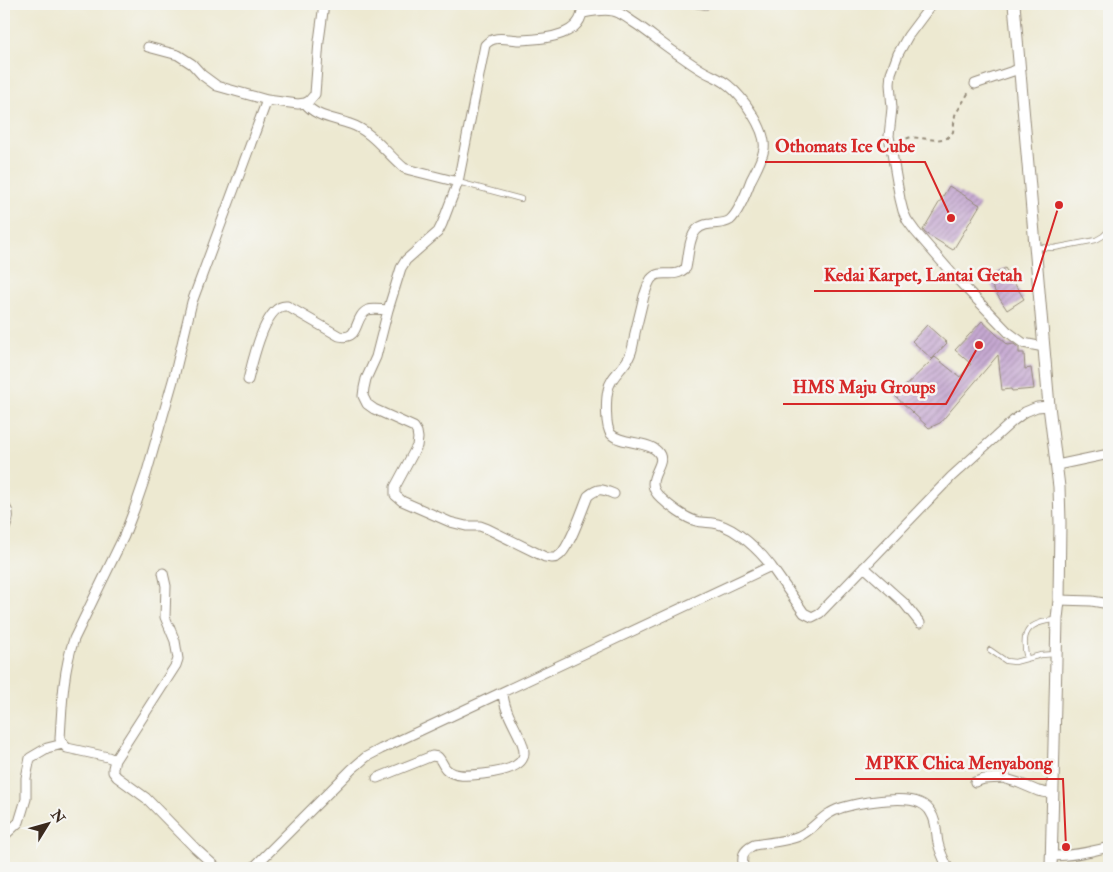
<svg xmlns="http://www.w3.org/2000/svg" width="1113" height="872" viewBox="0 0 1113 872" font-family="'IM FELL Double Pica',serif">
  <defs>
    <pattern id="building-hatch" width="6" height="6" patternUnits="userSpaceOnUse" patternTransform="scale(1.25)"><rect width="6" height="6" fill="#c6a9d2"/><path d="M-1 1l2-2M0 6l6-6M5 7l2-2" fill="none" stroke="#a28aaa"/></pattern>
  </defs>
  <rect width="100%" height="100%" fill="#f6f6f2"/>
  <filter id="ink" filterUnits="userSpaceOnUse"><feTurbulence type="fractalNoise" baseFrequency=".02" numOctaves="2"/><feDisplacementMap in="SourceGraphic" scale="10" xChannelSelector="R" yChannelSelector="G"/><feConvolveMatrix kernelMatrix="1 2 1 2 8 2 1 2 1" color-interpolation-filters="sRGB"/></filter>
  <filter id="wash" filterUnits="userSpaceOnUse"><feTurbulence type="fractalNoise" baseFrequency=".0096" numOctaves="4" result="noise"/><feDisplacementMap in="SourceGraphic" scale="20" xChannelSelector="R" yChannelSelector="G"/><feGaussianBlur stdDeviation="1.12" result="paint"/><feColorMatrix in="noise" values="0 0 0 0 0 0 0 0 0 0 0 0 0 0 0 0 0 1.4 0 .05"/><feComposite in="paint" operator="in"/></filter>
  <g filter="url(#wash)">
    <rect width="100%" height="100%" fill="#ede9d1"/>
    <g id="blocks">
      <path fill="url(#building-hatch)" d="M949,186L980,205L953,250L925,233L923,230Z
        M1005,268L1024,299L1007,310L987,279Z
        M982,321L1008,345L1014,344L1019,348V353H1024L1025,369L1031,368L1034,389L1012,391L1011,389L1002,390L998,355L940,423L929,428L895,396L935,357L960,377L971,364L955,350Z
        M927,325L947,343L932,359L912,341Z"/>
    </g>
  </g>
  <g filter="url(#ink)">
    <use href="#blocks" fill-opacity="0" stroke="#948a78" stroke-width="1"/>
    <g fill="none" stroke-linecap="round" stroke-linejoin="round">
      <g stroke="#948a78" stroke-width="6">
        <path id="service" d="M689,4L706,7L709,4
          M458,182L521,199
          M1036,247L1054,248L1096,240L1103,236L1109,230
          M990,650L1006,661L1015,662L1041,655L1055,654
          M1027,659C1020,632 1028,622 1056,620"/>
      </g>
      <g stroke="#948a78" stroke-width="11">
        <path id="minor" d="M582,4C586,36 545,39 521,40C509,40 494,34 485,45L458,182L442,224L438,232L406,260L401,268L388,310L376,357L366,379L364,388L363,396L367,404L374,409L414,427L417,432L418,438L417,446L395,487V495L402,501L450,522L466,526H480L488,529L545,557C549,558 553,559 557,557C569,551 582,510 588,496C599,487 602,489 614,494
          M932,4L908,36L898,54L891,73L890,84L892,108L889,136L900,199L903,211L907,220L915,231L955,277L1008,332L1023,343L1044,347
          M583,13C593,11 604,9 613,11C620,12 627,18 633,22C649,32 663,45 679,55C688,61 696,67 705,72C712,76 721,79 728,85C742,96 767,130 764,149C762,160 756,170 751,180C747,191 738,213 730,220C724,224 718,223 711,224C687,225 690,251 686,268C684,269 682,271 680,272C671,277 659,269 651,279C648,283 646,291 644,296C641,309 638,321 635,333C634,340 633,349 630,355C625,368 610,376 608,390C606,399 605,427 611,434C620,444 648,441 657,451C671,465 639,479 661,498C669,506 685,518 696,521C703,523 711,522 718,524C737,529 760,551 771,566
          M148,47L178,55L192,64L202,75L217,86L267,100L298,104L305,103L309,101L315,94L319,41L324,4
          M975,84L1019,69
          M305,103C315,117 334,118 350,124C372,131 386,153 404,168L410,170L458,182
          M248,380C252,364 265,303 287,306L339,336C361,341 353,316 368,310C374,308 382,310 388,310
          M1057,465L1109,454
          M4,506C12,514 7,522 4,531
          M864,567L904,603L920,623
          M1059,600L1092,601L1109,604
          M115,760L176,665L178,659L175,641L165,617L166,586L163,573
          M377,778L432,756L438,757C442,761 443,766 446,769C454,778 473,775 483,774C561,765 504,732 503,692
          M975,782L984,779L1003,778L1019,783L1038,791L1053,794
          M4,836L19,822L26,799V778L30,758L47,748L63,744
          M1052,856C1071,856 1090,852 1109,847
          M217,868L196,849L146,798L117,777L113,772V768L115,760L108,757L67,748L63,744L60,739C62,705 63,671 74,639L124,536L134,510L146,475L174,377L192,302L267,100
          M253,868L352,769L366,757L381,749L771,566L804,613L812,617L820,613L951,477L1013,421L1025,412L1037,407L1049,406
          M743,868C742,856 742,851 754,845C766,843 789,841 799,836C811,831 819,819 830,813C846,803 903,795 920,803C925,805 929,809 931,813C937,822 936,833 938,843C940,852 944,860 948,868"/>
      </g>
      <g stroke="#948a78" stroke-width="13">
        <path id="tertiary" d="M1014,4L1049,406L1059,487L1060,523L1059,600L1057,619L1051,868"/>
      </g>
      <path stroke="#948a78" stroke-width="2" stroke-dasharray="4 4" stroke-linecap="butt" d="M899,141L911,137L936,140L947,138L953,132L955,115L969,92"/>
      <use href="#service" stroke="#fff" stroke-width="4.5"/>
      <use href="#minor" stroke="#fff" stroke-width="9"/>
      <use href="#tertiary" stroke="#fff" stroke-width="11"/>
    </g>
  </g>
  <path fill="none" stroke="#d62828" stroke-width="2" d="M951 218L925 162H765M1059 205L1032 291H814M979 345L946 404H783M1066 847L1063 779H855"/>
  <g fill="#d62828" stroke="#f6f6f2" stroke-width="2">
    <circle cx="951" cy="218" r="5"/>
    <circle cx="1059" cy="205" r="5"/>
    <circle cx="979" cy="345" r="5"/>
    <circle cx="1066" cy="847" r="5"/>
  </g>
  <g font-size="18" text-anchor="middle" font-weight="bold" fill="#d62828" stroke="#f6f6f2" stroke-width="5" stroke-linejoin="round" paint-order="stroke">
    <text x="845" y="152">Othomats Ice Cube</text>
    <text x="923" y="281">Kedai Karpet, Lantai Getah</text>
    <text x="864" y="393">HMS Maju Groups</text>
    <text x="959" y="769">MPKK Chica Menyabong</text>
  </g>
  <rect width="1113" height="872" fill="none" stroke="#f6f6f2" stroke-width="20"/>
  <g transform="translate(48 824) rotate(53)" stroke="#f6f6f2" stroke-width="4" paint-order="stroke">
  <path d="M0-4L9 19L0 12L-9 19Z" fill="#3b2a1e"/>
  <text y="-8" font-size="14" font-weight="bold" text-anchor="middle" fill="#3b2a1e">N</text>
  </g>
</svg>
